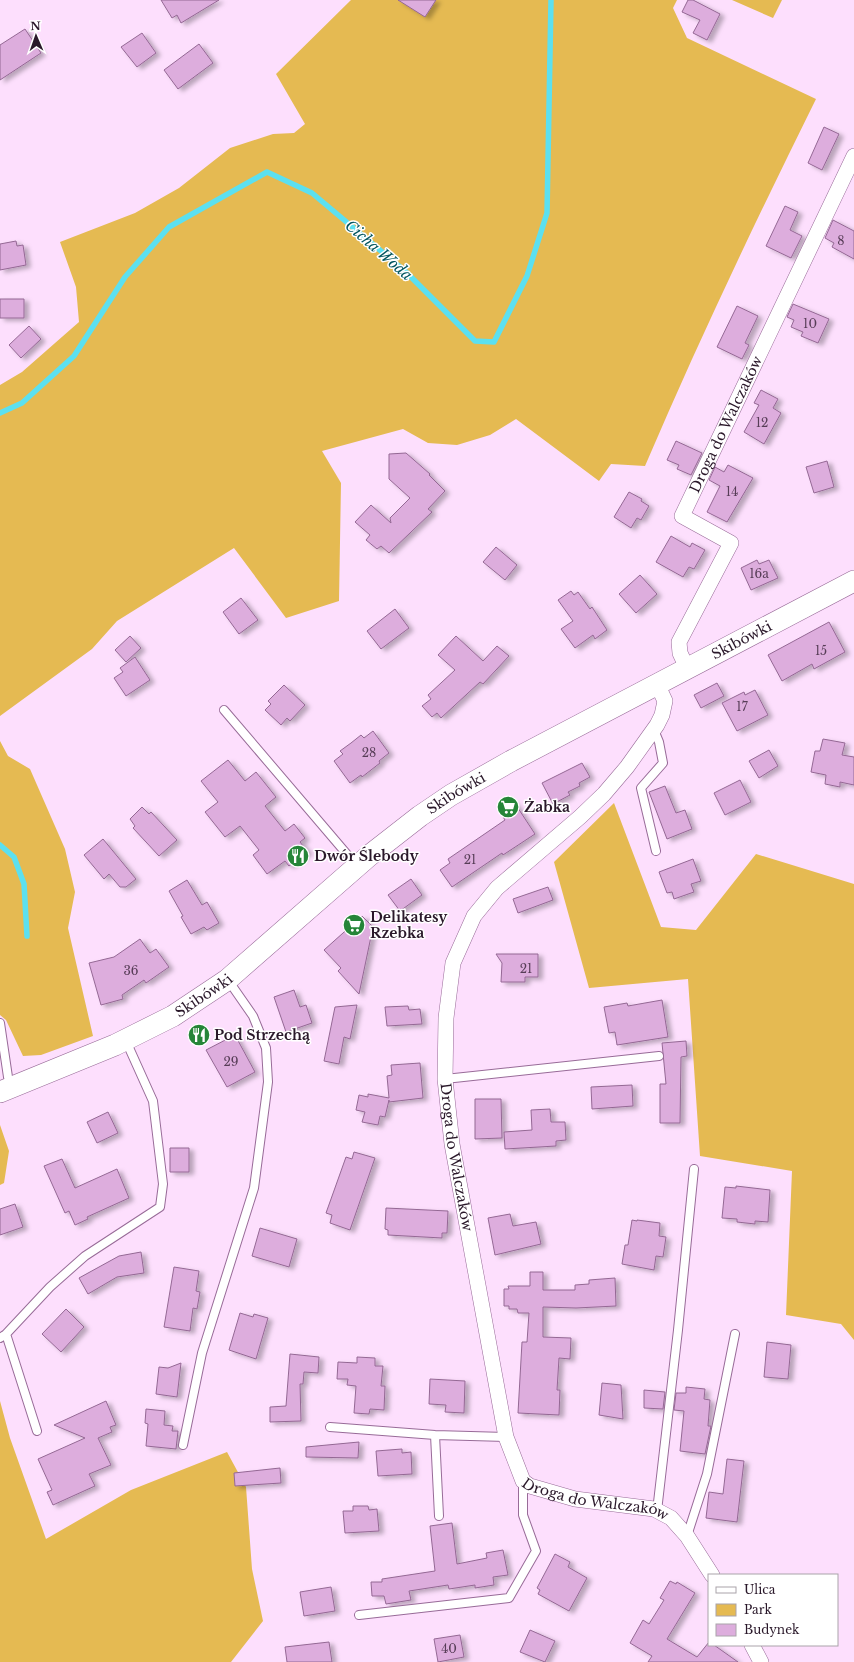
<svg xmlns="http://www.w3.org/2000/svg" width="854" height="1662" viewBox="0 0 854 1662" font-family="'Libre Baskerville',serif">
  <defs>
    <filter id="shadow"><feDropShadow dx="4.5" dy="2.5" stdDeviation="2" flood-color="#0004"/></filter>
  </defs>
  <rect width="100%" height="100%" fill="#fddffd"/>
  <path fill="#e5ba52" d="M351,0H677L673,8L687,38L816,99C756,220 698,342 645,466L611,464L599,481L516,419L490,435L457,445L428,443L403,429L322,451L341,483L339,601L286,618L234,548L117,621L92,649L0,716V385L22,372L79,322L76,287L60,242L135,213L179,188L230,148L273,134L294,133L305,124L276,74Z
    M732,0H782L773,18Z
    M0,741L8,756L30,769L65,849L75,892L68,928L93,1036L41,1055L23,1056L6,1020L0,1015Z
    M614,803L661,927L696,930L756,854L854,884V1340L841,1324L786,1315L792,1171L700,1156L688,979L589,988L554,862Z
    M0,1125L9,1151L4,1183L0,1185Z
    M0,1401L10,1438L46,1539L131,1490L227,1452L246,1487L252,1569L263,1621L231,1662H0Z"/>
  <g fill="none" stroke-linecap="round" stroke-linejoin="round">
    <path stroke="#5ce0f0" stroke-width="5.5" d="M0,413L22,403L74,356L125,277L169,227L267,172L312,193L406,272L475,341L494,342L527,276L547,213L551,0
      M0,845L14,857L24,884L27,936"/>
  </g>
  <path fill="#ddaddd" stroke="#946894" filter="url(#shadow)" d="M161,0H219L181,23L177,15L172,18Z
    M398,0H436L425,17Z
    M688,0H693L720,14L707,40L693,33L700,20L682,12Z
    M25,29L41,53L0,80V45Z
    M142,33L156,53L137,67L121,47Z
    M199,44L213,63L178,89L164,70Z
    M824,127L839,134L822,170L808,163Z
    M785,206L798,212L790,230L802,236L791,258L766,246Z
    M833,220L854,231V259L832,247L834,243L825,238Z
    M16,241L17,246L23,245L26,265L0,270V244Z
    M0,299H24V318H0Z
    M793,304L829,319L818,343L801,336L803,332L791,327L794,320L787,317Z
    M737,306L758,316L745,343L749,345L742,359L717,347Z
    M29,326L41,339L21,358L9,345Z
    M761,390L778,399L773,408L781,413L764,444L744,432L759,405L754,403Z
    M676,441L702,453L691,475L677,469L679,465L667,460Z
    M406,453L430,474L429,475L445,491L428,509L432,512L389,553L381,546L377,549L366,540L370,535L355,522L371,505L391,523L390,518L410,498L389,479V454Z
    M827,461L834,487L814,493L806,467Z
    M728,465L753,478L727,522L707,512L720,486L709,480L715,467L724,472Z
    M629,492L642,499L641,501L649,506L641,520L637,518L631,528L614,517Z
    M671,536L690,547L692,543L705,550L694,569L689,567L683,577L656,562Z
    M496,547L517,565L505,580L483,562Z
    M757,560L759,564L769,560L778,578L751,590L741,568Z
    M640,575L657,594L636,613L619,594Z
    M571,591L574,595L578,592L590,609L592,607L607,630L595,639L593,635L575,648L561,629L573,621L558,600Z
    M241,598L258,620L239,634L223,612Z
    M395,609L409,628L381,649L367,631Z
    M829,622L845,652L814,669L812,664L782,681L768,655Z
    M130,636L141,648L126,662L115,650Z
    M456,636L483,661L497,646L509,656L483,684L480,682L441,718L437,713L432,717L422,706L431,699L428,695L455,670L438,655Z
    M135,657L150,680L126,696L114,678L123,672L120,668Z
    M717,683L724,696L701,708L694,695Z
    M284,685L305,705L290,721L287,718L281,725L265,710L271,704L268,701Z
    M755,690L768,715L737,731L722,703L744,692L745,695Z
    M373,731L389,753L379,761L380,763L362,777L361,775L350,783L334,761L343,754L340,751L351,743L361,735L364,738Z
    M823,739L845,743L842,755L854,757V785L840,782V787L825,784L826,775L811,772L815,751H820Z
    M769,750L778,766L759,778L749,761Z
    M228,760L245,781L256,772L276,797L265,806L285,831L294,824L305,838L300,842L308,852L289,866L285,861L267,874L253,855L259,850L240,826L225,837L205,812L218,802L201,781Z
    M582,763L590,777L579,783L580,786L568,792L570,795L553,804L542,783Z
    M740,780L751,802L725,815L714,793Z
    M665,786L676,813L685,810L692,829L667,839L649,792Z
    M514,802L535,834L503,855L502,853L452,887L440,870L450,863L448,859L505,820L500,812Z
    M142,807L149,814L151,812L177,840L159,856L133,828L135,826L130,819Z
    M103,839L136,879L126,887H120L109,874L104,879L84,855Z
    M693,859L701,881L691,884L694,892L674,899L672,892L667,893L659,872Z
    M411,879L422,895L400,911L388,895Z
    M187,880L202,905L207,902L219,923L207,930L204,927L191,934L181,917L183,916L169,891Z
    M548,887L553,900L518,913L513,899Z
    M362,916L373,927L359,994L338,971L341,968L324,950Z
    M140,939L150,953L156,949L169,967L146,983L144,980L122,995L123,999L101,1005L89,963L114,957Z
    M496,954H538V977H525V982H501L502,963Z
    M294,990L300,1007L306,1005L312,1023L286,1032L274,997Z
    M662,1000L668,1037L617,1045L615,1032L609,1033L604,1007L627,1003L628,1006Z
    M357,1005L350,1039L344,1037L339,1064L324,1061L335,1007Z
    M408,1006L409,1010L420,1009L422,1024L387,1026L385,1007Z
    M235,1035L255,1072L227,1087L206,1050Z
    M686,1041L687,1056L681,1057L680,1123H660V1084H666L662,1043Z
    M420,1063L423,1098L389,1102V1100L385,1117L380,1116L378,1125L362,1122L365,1112L356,1110L359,1095L368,1097V1094L389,1098L387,1076L392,1075L391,1065Z
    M632,1085L633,1106L592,1109L591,1087Z
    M475,1099H501L502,1138L475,1139Z
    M550,1109L551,1122H565L566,1140L556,1141V1146L505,1149L504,1132L532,1130L531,1110Z
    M108,1112L118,1133L97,1143L87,1122Z
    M170,1148H189V1172H170Z
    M354,1152L375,1158L350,1230L330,1223L332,1215L326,1213L346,1157L352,1159Z
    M62,1159L75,1188L117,1169L129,1198L87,1217L88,1219L75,1225L69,1211L65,1213L44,1166Z
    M736,1186L770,1190L768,1222L755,1221V1224L737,1222V1219L722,1218L725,1187L736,1188Z
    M15,1204L23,1227L0,1235V1209Z
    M386,1208L448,1211L447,1233H442V1238L388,1235V1230L385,1229Z
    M510,1214L513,1226L536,1222L541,1244L495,1255L488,1218Z
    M632,1220L637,1221V1220L660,1223L659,1236L666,1237L663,1257L656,1256L654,1270L622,1264L625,1245H628Z
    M260,1228L297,1239L289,1267L252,1256Z
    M141,1252L144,1273L117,1277L88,1294L79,1278L119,1256Z
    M174,1267L199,1271L196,1291L200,1292L197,1309L193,1308L190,1331L164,1327Z
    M530,1272H543V1290H575V1285L589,1284V1280L615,1278L616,1306L576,1308L543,1307V1337L571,1338L570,1359L559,1358L557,1390H560L559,1415L518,1413L522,1342H527L529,1313H518L517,1309H509V1306H504V1289H509L508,1286H530Z
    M66,1309L84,1327L61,1352L42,1334Z
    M240,1313L253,1317L254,1314L268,1318L256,1359L229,1350Z
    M767,1342L791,1345L788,1379L764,1377Z
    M290,1354L319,1357L318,1373L304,1372L303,1384H300L301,1421L270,1422V1407L286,1406Z
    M357,1357L375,1358V1366H383L381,1386H385L384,1410L370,1409L369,1414L354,1413L356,1386L347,1385L348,1379H337L338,1362L357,1363Z
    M181,1363L177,1397L156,1394L159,1367L168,1368Z
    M430,1379L465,1381L464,1413L445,1412L446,1405L429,1404Z
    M602,1383L621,1385L623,1419L599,1415Z
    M686,1387L705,1389L704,1399L710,1400L708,1426H711L705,1454L680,1451L684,1411L674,1410L676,1393H686Z
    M644,1390L665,1392L663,1409L644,1408Z
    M106,1401L116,1425L110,1427L112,1432L98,1438L111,1465L89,1474L95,1486L53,1505L47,1492L52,1490L38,1459L85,1438L54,1425Z
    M146,1409L165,1411L164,1425L173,1426L172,1431H178L176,1449L146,1446L148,1424L145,1423Z
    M359,1442L358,1458L306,1457V1447Z
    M402,1449V1453L411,1452L412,1474L378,1476L376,1451Z
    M727,1459L744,1461L737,1522L706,1518L709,1492L723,1494Z
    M280,1468L281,1483L235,1486L234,1473Z
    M353,1506H368L369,1510L377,1509L379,1531L345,1533L343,1511H353Z
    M452,1523L457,1564L487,1558L486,1553L503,1550L508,1575L493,1577L494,1585L475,1588V1585L449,1589L448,1585L409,1591L411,1600L386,1604L384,1596H372L371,1582H382V1579L435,1571L430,1526Z
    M555,1554L570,1562L568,1567L587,1578L569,1611L538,1594L540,1590L537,1588Z
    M670,1581L676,1584L677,1582L695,1593L667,1639L697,1657L709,1642V1645H714L738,1662H648L652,1656L630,1643L643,1620L649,1624L664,1600L660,1598Z
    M331,1587L335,1611L304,1616L300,1592Z
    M530,1630L555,1641L545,1662L520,1652Z
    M460,1635L464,1657L438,1662L434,1639Z
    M329,1642L332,1662H287L285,1647Z"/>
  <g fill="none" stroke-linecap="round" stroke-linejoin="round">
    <g stroke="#986b98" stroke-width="10">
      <path id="lane" d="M224,710L357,866
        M654,730L659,742L663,763L641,788L656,851
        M0,1023L8,1077L12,1087
        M445,1079L659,1056
        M6,1334L37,1431
        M0,1338L6,1334L50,1287L85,1256L160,1207L163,1184L153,1101L126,1041
        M330,1427L435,1435L506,1437
        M435,1435L439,1516
        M183,1445L202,1353L254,1188L268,1082L266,1048L253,1016L228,980
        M657,1511L678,1330L694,1169
        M687,1536L707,1474L735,1334
        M359,1615L509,1598L536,1551L523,1515V1481"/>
    </g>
    <g stroke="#986b98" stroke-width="16">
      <g id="street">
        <path id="s1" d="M687,668L680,653L679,642L731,543L682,516L854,156"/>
        <path id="s2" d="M657,684L665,701L662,715L657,725L627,767L604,794L580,817L497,888L474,916L453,963L446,1018L445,1079L452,1144L506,1437L523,1481L530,1486L575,1499L654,1509L671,1518L687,1536L712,1575"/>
        <path d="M752,1645L761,1662"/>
      </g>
    </g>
    <g stroke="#986b98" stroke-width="22">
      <g id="secondary">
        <path id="s3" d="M0,1092L115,1045L173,1016L227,980L370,855L420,816L451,795L511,761L854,581"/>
      </g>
    </g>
    <use href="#lane" stroke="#fff" stroke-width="8"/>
    <use href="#street" stroke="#fff" stroke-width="15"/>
    <use href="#secondary" stroke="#fff" stroke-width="21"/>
  </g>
  <defs>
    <g id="supermarket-disc" transform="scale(1.15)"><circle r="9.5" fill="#258538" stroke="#fff"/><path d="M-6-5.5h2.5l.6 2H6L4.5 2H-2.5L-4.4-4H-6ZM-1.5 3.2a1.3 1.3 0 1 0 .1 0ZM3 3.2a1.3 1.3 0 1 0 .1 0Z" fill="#fff"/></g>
    <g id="restaurant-disc" transform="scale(1.15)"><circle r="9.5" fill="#258538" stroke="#fff"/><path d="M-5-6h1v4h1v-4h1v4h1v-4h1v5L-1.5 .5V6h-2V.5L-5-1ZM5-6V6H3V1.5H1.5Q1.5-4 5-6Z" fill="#fff"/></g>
  </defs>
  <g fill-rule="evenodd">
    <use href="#supermarket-disc" x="508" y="807"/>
    <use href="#restaurant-disc" x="298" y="856"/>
    <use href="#supermarket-disc" x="354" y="925"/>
    <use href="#restaurant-disc" x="199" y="1035"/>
  </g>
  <g text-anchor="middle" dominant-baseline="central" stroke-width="3" stroke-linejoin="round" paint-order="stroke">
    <g font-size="12" fill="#573d57">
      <text x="841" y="240">8</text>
      <text x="810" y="323">10</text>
      <text x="762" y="422">12</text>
      <text x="732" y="491">14</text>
      <text x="759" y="573">16a</text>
      <text x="821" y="650">15</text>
      <text x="742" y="706">17</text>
      <text x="369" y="752">28</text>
      <text x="470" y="859">21</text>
      <text x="526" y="968">21</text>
      <text x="131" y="970">36</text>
      <text x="231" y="1061">29</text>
      <text x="449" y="1648">40</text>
    </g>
    <g font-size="14" fill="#2a182a" stroke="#fff">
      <text stroke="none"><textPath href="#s1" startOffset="297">Droga do Walczaków</textPath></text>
      <text stroke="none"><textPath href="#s3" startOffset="874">Skibówki</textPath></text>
      <text stroke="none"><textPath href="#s3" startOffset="550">Skibówki</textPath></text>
      <text stroke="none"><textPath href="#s3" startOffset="226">Skibówki</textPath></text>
      <text stroke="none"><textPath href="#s2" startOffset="557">Droga do Walczaków</textPath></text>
      <text stroke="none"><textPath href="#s2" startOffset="964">Droga do Walczaków</textPath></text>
    </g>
    <g font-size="14" font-weight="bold" fill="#2a182a" stroke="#fff" text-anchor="start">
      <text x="524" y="807">Żabka</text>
      <text x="314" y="856">Dwór Ślebody</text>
      <text x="370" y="917">Delikatesy<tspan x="370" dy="16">Rzebka</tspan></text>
      <text x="214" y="1035">Pod Strzechą</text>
    </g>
    <g font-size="15" font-style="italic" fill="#03565f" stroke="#fff">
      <text transform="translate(379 250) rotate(41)">Cicha Woda</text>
    </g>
  </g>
  <rect x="708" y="1574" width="130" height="72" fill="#ffffff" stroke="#aaa3aa"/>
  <rect x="716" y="1587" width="20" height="6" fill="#ffffff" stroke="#aaa3aa"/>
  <text x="744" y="1594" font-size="12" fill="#2a182a">Ulica</text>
  <rect x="716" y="1604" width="20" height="12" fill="#e5ba52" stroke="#aaa3aa"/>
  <text x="744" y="1614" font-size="12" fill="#2a182a">Park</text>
  <rect x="716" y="1624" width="20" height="12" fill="#ddaddd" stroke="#aaa3aa"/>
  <text x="744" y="1634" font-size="12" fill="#2a182a">Budynek</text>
  <g transform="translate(36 36) rotate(358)" stroke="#ffffff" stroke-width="3" paint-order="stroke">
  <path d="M0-3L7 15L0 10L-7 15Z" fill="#2a182a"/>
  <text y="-6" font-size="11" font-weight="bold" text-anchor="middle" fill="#2a182a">N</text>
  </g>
</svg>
